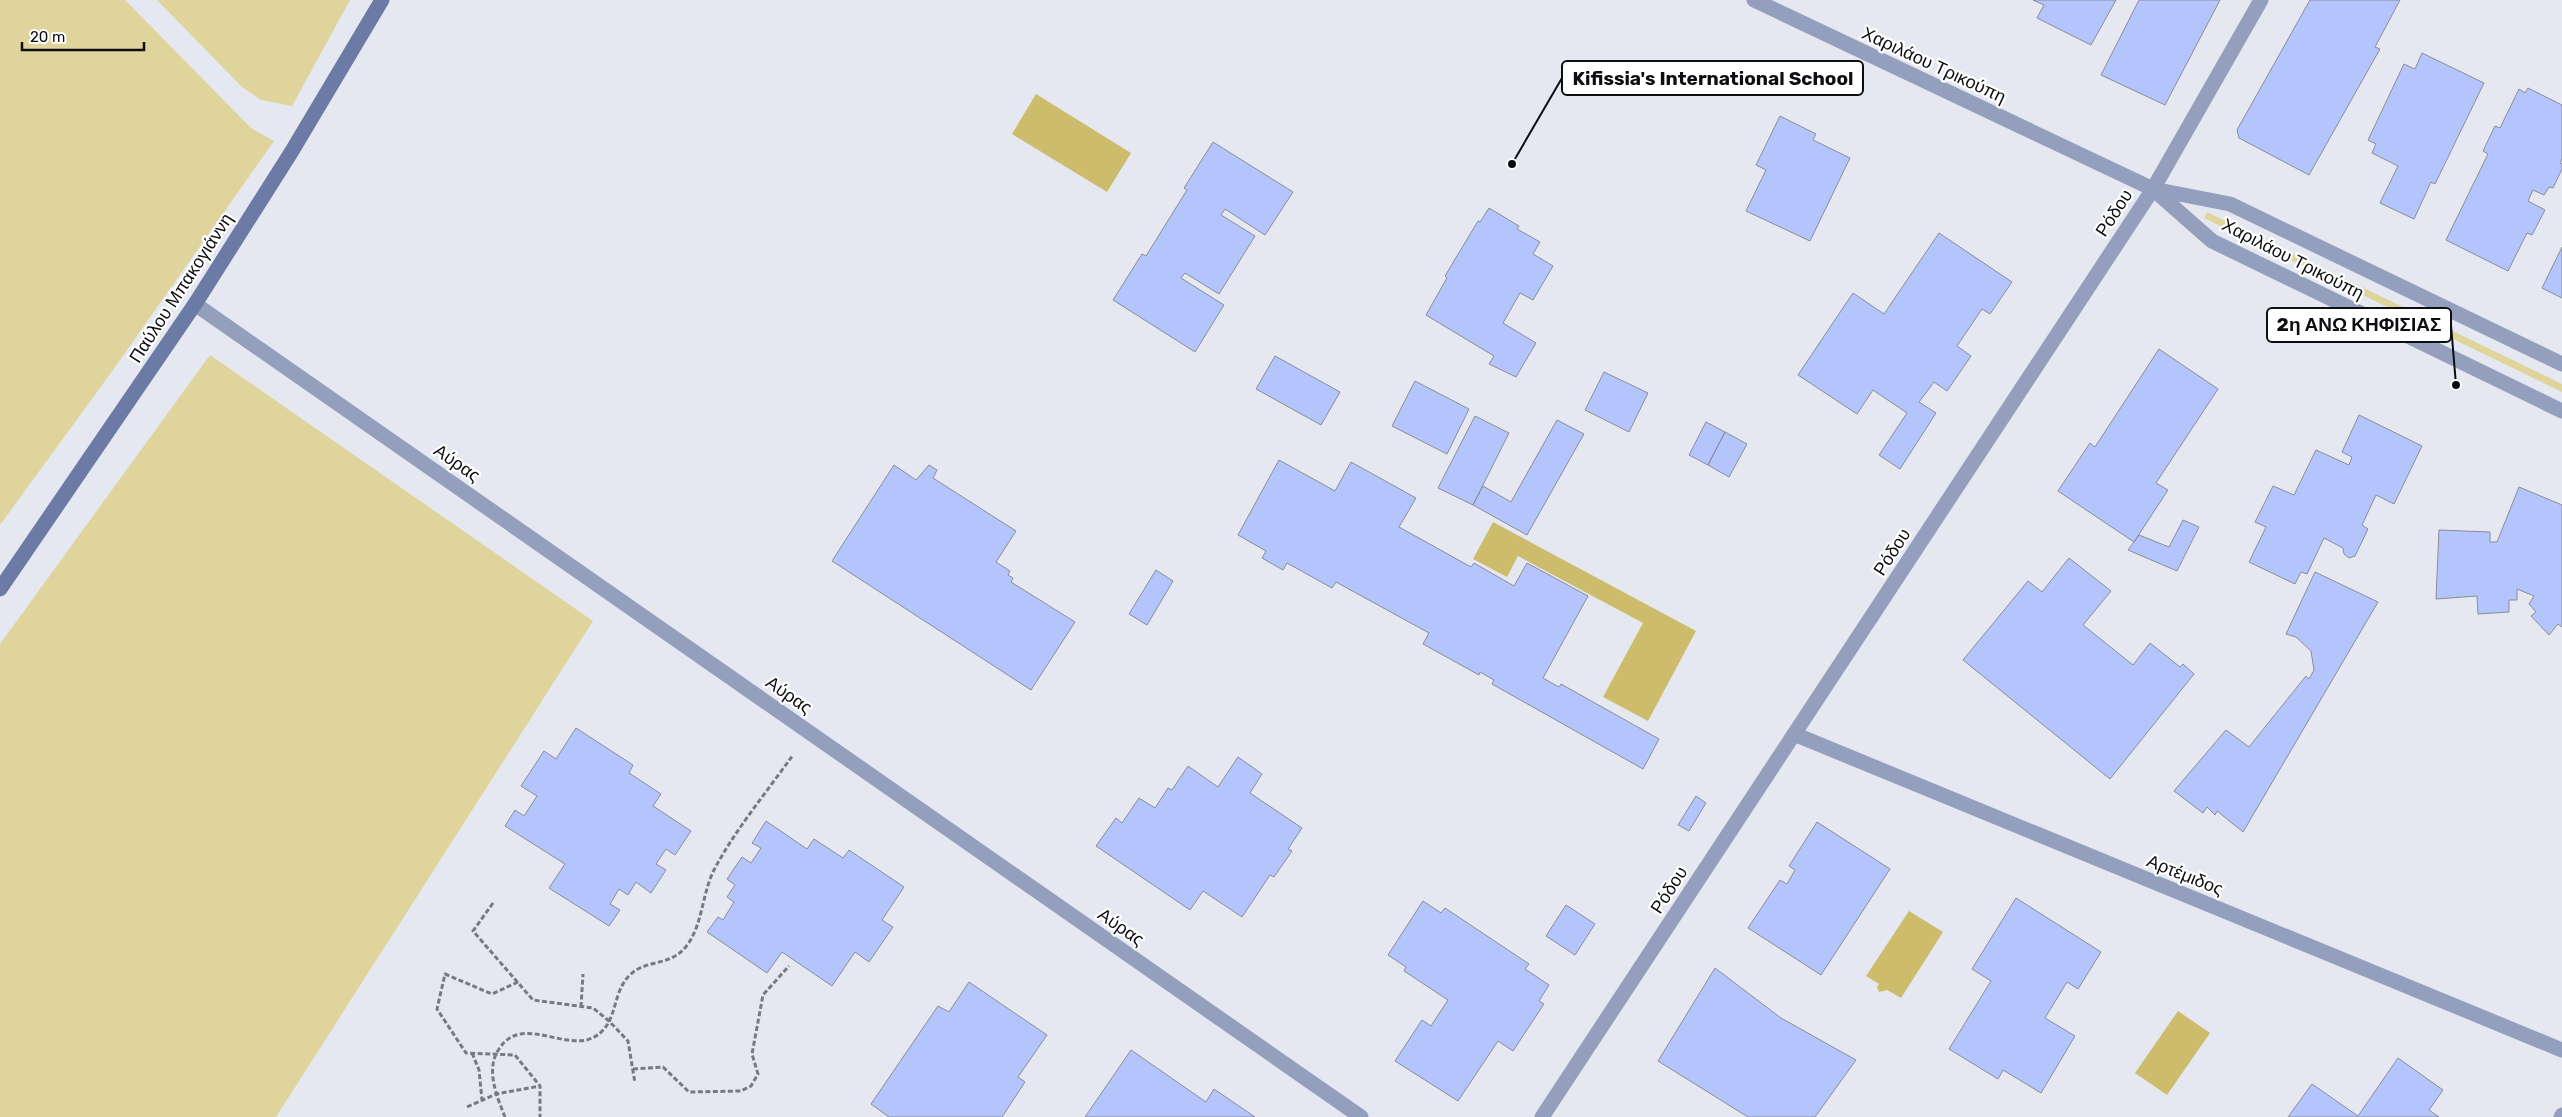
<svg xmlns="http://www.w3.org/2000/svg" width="2562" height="1117" viewBox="0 0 2562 1117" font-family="Rubik,sans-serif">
  <rect width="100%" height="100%" fill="#e5e8f0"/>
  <path fill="#dfd49c" d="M0,0H125L251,128L274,141L113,370L0,525Z
    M157,0H350L292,106L261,100L242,87Z
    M2207,212L2562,384V392L2204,218Z
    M210,355L593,621L276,1117H0V644Z"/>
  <path fill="#cdbc6c" d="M1036,94L1131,153L1107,192L1012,134Z
    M1493,522L1696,631L1648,721L1603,697L1643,623L1518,556L1507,577L1473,559Z
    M1909,911L1943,932L1901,998L1887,990L1879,992L1877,987L1879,984L1866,976Z
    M2178,1011L2210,1033L2167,1095L2135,1073Z"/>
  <path fill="#b4c5fe" stroke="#8a8d95" d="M2033,0H2116L2091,45L2037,18L2044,5Z
    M2139,0H2220L2165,105L2101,75Z
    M2310,0H2400L2375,47L2380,49L2309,175L2239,138L2237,130Z
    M2422,53L2484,83L2435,184L2431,182L2414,219L2380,203L2398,166L2372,153L2376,144L2368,140L2404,64L2415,69Z
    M2528,88L2562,105V159L2560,163L2562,164V169L2553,188L2549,187L2544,195L2533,190L2528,201L2545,210L2532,235L2527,233L2508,271L2446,240L2488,154L2483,151L2495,126L2500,128L2519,89L2525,93Z
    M1780,116L1816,134L1813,140L1850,158L1810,241L1746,211L1766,170L1756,165Z
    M1213,142L1293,192L1265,235L1225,209L1221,215L1255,236L1219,294L1185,273L1181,278L1224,305L1195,352L1113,300L1142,254L1146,256L1187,190L1184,188Z
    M1489,208L1519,226L1517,229L1540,242L1533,254L1553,266L1533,300L1520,293L1503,323L1536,343L1516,377L1489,364L1494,356L1426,315L1447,278L1445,276L1478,221L1480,222Z
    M1939,233L2012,282L1990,314L1982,309L1957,346L1971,356L1947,391L1934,382L1919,402L1936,413L1900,469L1879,455L1907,413L1873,390L1857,414L1798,375L1853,293L1884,314Z
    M2562,247V298L2542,288Z
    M2159,349L2218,389L2156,483L2168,490L2134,542L2058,491L2090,443L2095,447Z
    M1275,356L1340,392L1321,425L1256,389Z
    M1604,372L1648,393L1629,432L1585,410Z
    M1415,381L1469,409L1447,454L1392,426Z
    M2359,415L2422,446L2394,504L2376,495L2362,525L2368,529L2355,556L2349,558L2344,554L2343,548L2324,538L2307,574L2301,572L2295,584L2249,562L2266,527L2255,522L2273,486L2294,495L2316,450L2349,465L2352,457L2342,452Z
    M1475,416L1509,433L1473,505L1438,488Z
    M1557,420L1584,434L1527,535L1473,505L1483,486L1511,502Z
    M1706,422L1725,432L1708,465L1689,455Z
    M1725,432L1747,444L1729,477L1708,465Z
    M1279,460L1335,491L1351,462L1416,498L1399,527L1471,567L1474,563L1514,586L1527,563L1588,596L1543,678L1559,687L1561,684L1659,739L1643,769L1492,684L1494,680L1480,672L1479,675L1423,644L1429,633L1336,582L1332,588L1287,563L1283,570L1262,558L1266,551L1238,535Z
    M894,465L916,480L929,465L937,470L933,478L1016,531L996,562L1010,571L1008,575L1013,578L1011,582L1075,622L1031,690L832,561Z
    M2519,487L2562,505V627L2558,624L2549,635L2531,616L2536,612L2529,604L2534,596L2517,589V600H2509V612L2478,614L2477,596L2436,599L2439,530L2490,532V542H2497Z
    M2183,520L2199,527L2177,571L2128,550L2139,535L2169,547Z
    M2069,558L2111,591L2083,625L2133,665L2150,643L2180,667L2183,664L2194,674L2110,779L1963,660L2028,581L2042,592Z
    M1156,570L1173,581L1147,625L1129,614Z
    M2315,572L2378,602L2243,832L2217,811L2215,815L2207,807L2203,813L2174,791L2226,730L2249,747L2306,676L2309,679L2314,670L2311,651L2296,637L2286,634Z
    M576,728L633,765L629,773L661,794L653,806L691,831L675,855L666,849L656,864L666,870L651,893L636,882L628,895L619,889L610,904L620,910L609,926L549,888L565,864L505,826L515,810L524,816L537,796L521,786L544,751L556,759Z
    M1238,757L1262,774L1250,793L1302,828L1288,849L1292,851L1274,877L1270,875L1242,917L1203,891L1190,910L1096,846L1116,818L1122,823L1139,798L1155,808L1168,788L1172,790L1188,766L1218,787Z
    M1696,796L1706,803L1689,831L1678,825Z
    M766,821L807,849L814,839L843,858L849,850L904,887L882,920L893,927L869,962L855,952L832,986L782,952L767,973L707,932L718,917L723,920L734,902L727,897L735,885L727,879L742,857L751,863L761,848L752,843Z
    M1817,822L1890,869L1821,975L1748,928L1780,880L1787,884L1795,870L1789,866Z
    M2016,898L2101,952L2078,989L2067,982L2045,1018L2075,1036L2041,1093L2003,1070L1998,1079L1949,1049L1991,981L1972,969Z
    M1423,901L1441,913L1445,908L1529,964L1525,969L1549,985L1539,1001L1544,1004L1513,1051L1498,1041L1458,1101L1395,1061L1422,1020L1431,1026L1448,1000L1404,971L1406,967L1388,955Z
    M1566,905L1595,924L1575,955L1546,936Z
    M1715,968L1781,1018L1856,1060L1815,1117H1748L1658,1061Z
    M969,982L1047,1035L1018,1077L1025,1082L1002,1117H889L871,1104L938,1006L949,1012Z
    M1131,1050L1206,1102L1214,1089L1255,1117H1085Z
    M2398,1058L2443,1090L2429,1110L2439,1117H2288L2312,1084L2358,1116Z"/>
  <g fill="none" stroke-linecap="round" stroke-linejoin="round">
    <path stroke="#787a7f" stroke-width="3" stroke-dasharray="5 2.5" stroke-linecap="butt" d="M493,903L473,931L533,1000L593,1008L609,1021L628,1041L635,1083
      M518,982L492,994L445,974L437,1009L466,1053L515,1055L540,1086V1117
      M581,1007L583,974
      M472,1053L479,1070L482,1100
      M633,1069L663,1067L689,1092L741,1091L751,1086L758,1074L752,1054L763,995L789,966
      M467,1107L496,1094L540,1086
      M505,1117C497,1097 485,1069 499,1049C524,1009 576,1063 604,1029C617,1014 614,990 630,975C647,958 671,968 688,944C703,922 702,894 714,870C733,833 768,790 793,755"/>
    <path stroke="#949ebd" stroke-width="15" d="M195,304L1361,1117
      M1794,734L2562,1050
      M1542,1117L2153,189L2261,0
      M2561,1117L2562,1115"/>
    <path stroke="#949ebd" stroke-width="15" d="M1754,0L2153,189L2230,204L2562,364
      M2154,190L2212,241L2562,411"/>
    <path stroke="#6c7aa6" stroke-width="15" d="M0,589L195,304L292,151L382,0"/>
  </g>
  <g text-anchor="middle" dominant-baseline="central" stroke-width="4.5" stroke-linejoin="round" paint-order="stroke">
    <g font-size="18" fill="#0d0e11" stroke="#fff">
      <text transform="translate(1934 65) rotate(25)">Χαριλάου Τρικούπη</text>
      <text transform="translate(2114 213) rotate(-57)">Ρόδου</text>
      <text transform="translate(2293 259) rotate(27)">Χαριλάου Τρικούπη</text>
      <text transform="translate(181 288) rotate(-57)">Παύλου Μπακογιάννη</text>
      <text transform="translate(457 463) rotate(35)">Αύρας</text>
      <text transform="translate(1892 552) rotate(-57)">Ρόδου</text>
      <text transform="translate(789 695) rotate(35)">Αύρας</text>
      <text transform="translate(2185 875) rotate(22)">Αρτέμιδος</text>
      <text transform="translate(1669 890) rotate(-57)">Ρόδου</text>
      <text transform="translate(1121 927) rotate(35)">Αύρας</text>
    </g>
  </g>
  <path fill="none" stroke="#0d0e11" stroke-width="2" d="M1512 164L1562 78M2456 385L2451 325"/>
  <g fill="#0d0e11" stroke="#fff" stroke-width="2">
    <circle cx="1512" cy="164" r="5"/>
    <circle cx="2456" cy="385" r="5"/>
  </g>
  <g fill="#fff" stroke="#0d0e11" stroke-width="2">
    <rect x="1562" y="61" width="301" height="34" rx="5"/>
    <rect x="2267" y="308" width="184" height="34" rx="5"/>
  </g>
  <g font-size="19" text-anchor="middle" font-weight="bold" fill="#0d0e11">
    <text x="1713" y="85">Kifissia's International School</text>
    <text x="2359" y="331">2η ΑΝΩ ΚΗΦΙΣΙΑΣ</text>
  </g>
  <path d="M22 42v8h122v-8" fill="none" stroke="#0d0e11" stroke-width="2.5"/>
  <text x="30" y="42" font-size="15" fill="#0d0e11" stroke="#ffffff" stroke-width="4" paint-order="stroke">20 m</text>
</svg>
